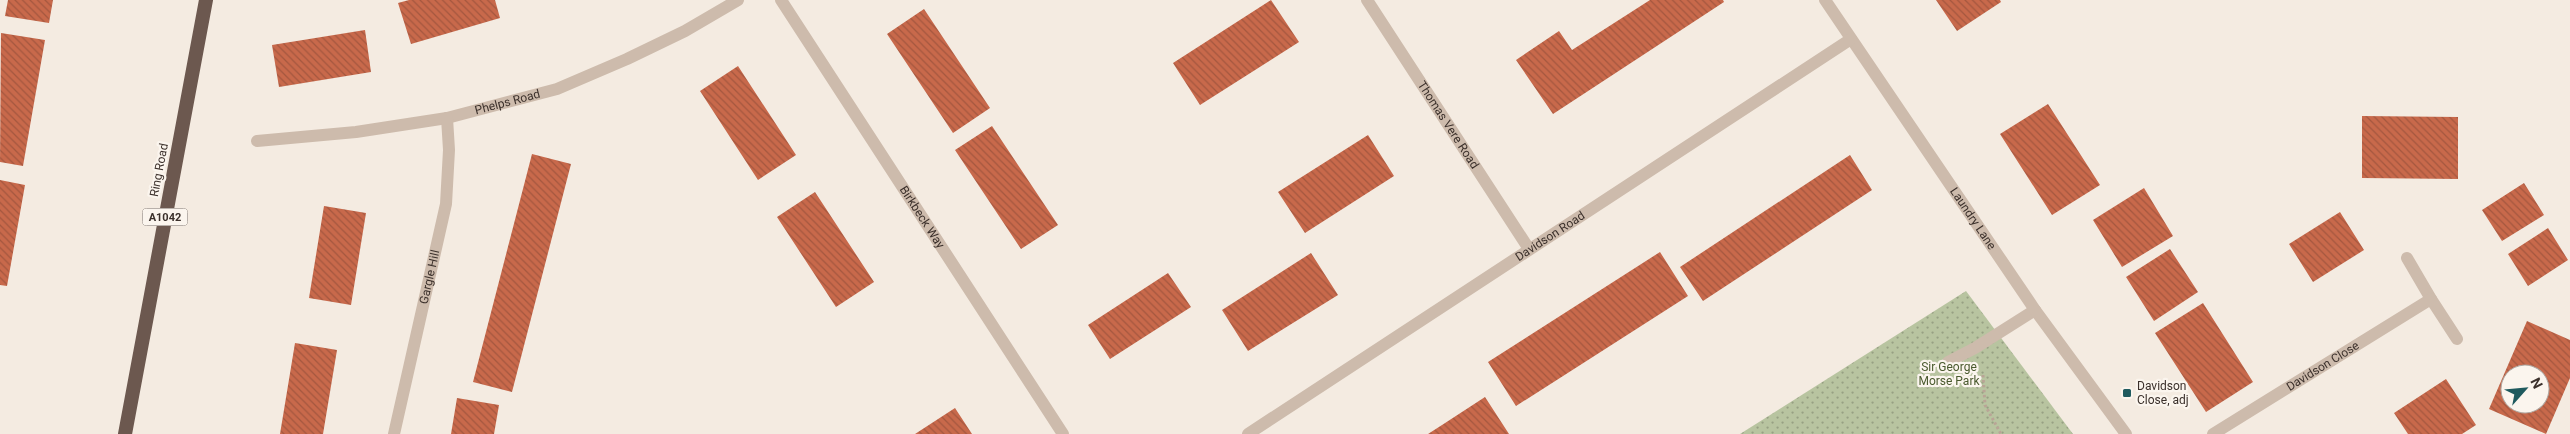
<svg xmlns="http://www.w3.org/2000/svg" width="2570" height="434" viewBox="0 0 2570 434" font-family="Roboto,sans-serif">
  <defs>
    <pattern id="park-dots" width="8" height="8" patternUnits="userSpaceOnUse" patternTransform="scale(1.25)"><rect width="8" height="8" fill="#b8c4a0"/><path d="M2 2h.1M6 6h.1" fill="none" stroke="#97a083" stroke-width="1.8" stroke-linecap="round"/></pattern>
    <pattern id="building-back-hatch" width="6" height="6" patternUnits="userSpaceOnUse" patternTransform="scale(1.25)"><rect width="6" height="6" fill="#c8694b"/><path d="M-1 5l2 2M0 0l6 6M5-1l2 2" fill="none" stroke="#a4573f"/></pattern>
  </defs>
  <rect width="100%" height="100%" fill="#f4ebe1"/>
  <path fill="url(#park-dots)" d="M1966,291L2073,434H1740Z"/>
  <path fill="url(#building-back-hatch)" fill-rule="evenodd" d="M8,0H53L49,23L5,16Z
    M409,0H495L500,18L411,44L398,3Z
    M1271,0L1299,42L1200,105L1173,63Z
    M1650,0H1723L1724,2L1553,114L1516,60L1559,31L1572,50Z
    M1936,0H2000L2001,2L1957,31Z
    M924,9L990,108L953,133L887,34Z
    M365,30L371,72L279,87L272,45Z
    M1,33L45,40L23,166L0,162Z
    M738,66L796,155L758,180L700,91Z
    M2048,104L2100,185L2052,215L2000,134Z
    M2362,116L2458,117V179L2362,178Z
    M992,126L1058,225L1021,249L955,150Z
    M1368,135L1394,176L1305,233L1278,192Z
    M532,154L571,164L512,392L473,382Z
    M1850,155L1872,190L1703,301L1680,267Z
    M0,180L25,185L7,286L0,285Z
    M2524,183L2544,215L2502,241L2482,210Z
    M2144,188L2173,236L2122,267L2093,220Z
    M815,192L874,282L836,307L777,217Z
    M324,206L366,213L351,305L309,298Z
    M2340,212L2364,250L2313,282L2289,244Z
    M2548,228L2568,260L2528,286L2508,254Z
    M2170,249L2198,292L2154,321L2126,277Z
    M1660,252L1688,296L1516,406L1488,362Z
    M1311,253L1338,295L1248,351L1222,310Z
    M1168,273L1191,307L1110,359L1088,325Z
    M2203,303L2253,382L2206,412L2155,333Z
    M2527,321L2570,340V378L2546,434L2489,409ZM2510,374H2540V404H2510Z
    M295,343L337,350L323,434H280Z
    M2446,379L2476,425L2462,434H2408L2394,413Z
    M1485,397L1509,434H1428L1442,425Z
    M457,398L499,405L494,434H451Z
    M955,408L972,434H915Z"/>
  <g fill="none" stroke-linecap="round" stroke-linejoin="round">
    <path stroke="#b9a596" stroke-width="3" stroke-dasharray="2.5 2.5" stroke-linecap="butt" d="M1983,375L1985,405L2001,434"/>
    <path stroke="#cdbbac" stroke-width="12" d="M1948,362L1975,348L2035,310"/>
    <g stroke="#cdbbac" stroke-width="12">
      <path id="s1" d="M781,0L1063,434"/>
      <path id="s2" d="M1367,0L1529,249"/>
      <path id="s3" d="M1825,0L2035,310L2126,434"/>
      <path id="s4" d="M257,141L356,132L447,118L557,89L627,59L685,31L738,0"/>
      <path d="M2407,258L2431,299"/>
      <path id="s5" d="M394,434L446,204L449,150L447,118"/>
      <path id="s6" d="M1248,434L1851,39"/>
      <path id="s7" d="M2213,434L2431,299L2457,339"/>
    </g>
    <path stroke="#6c584f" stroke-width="14" d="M125,434L206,0"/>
  </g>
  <rect fill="#1f5a5e" stroke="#fbf5ee" stroke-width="2" x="2122" y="388" width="10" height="10" rx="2.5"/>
  <g text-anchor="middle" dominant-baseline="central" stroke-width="4.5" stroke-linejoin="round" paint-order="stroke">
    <rect fill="#fbf5ee" stroke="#756b66" stroke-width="1" x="142.5" y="208.5" width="45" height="17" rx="4"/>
    <g font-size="11" font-weight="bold" fill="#3b302b">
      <text x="165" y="217">A1042</text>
    </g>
    <g font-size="12" fill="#3b302b" stroke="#fbf5ee">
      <text stroke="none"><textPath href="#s4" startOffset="254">Phelps Road</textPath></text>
      <text stroke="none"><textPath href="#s2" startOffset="149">Thomas Vere Road</textPath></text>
      <text transform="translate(159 170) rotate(-79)">Ring Road</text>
      <text stroke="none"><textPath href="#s1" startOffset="259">Birkbeck Way</textPath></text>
      <text stroke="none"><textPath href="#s3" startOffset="264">Laundry Lane</textPath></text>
      <text stroke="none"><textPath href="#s6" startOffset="361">Davidson Road</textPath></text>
      <text stroke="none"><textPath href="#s5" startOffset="161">Gargle Hill</textPath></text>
      <text stroke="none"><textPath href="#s7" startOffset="129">Davidson Close</textPath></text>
    </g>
    <g font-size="12" fill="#4a5a2e" stroke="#fbf5ee">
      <text x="1949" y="367">Sir George<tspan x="1949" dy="14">Morse Park</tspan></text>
    </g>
    <g font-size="12" fill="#3b302b" stroke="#fbf5ee" text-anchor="start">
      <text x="2137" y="386">Davidson<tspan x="2137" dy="14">Close, adj</tspan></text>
    </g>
  </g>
  <g transform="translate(2525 389) rotate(63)"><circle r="24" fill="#fbf5ee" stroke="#aea6a0"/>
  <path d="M0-4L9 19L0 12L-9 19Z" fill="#1f5a5e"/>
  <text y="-8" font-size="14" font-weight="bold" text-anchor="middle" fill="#3b302b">N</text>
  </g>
</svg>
